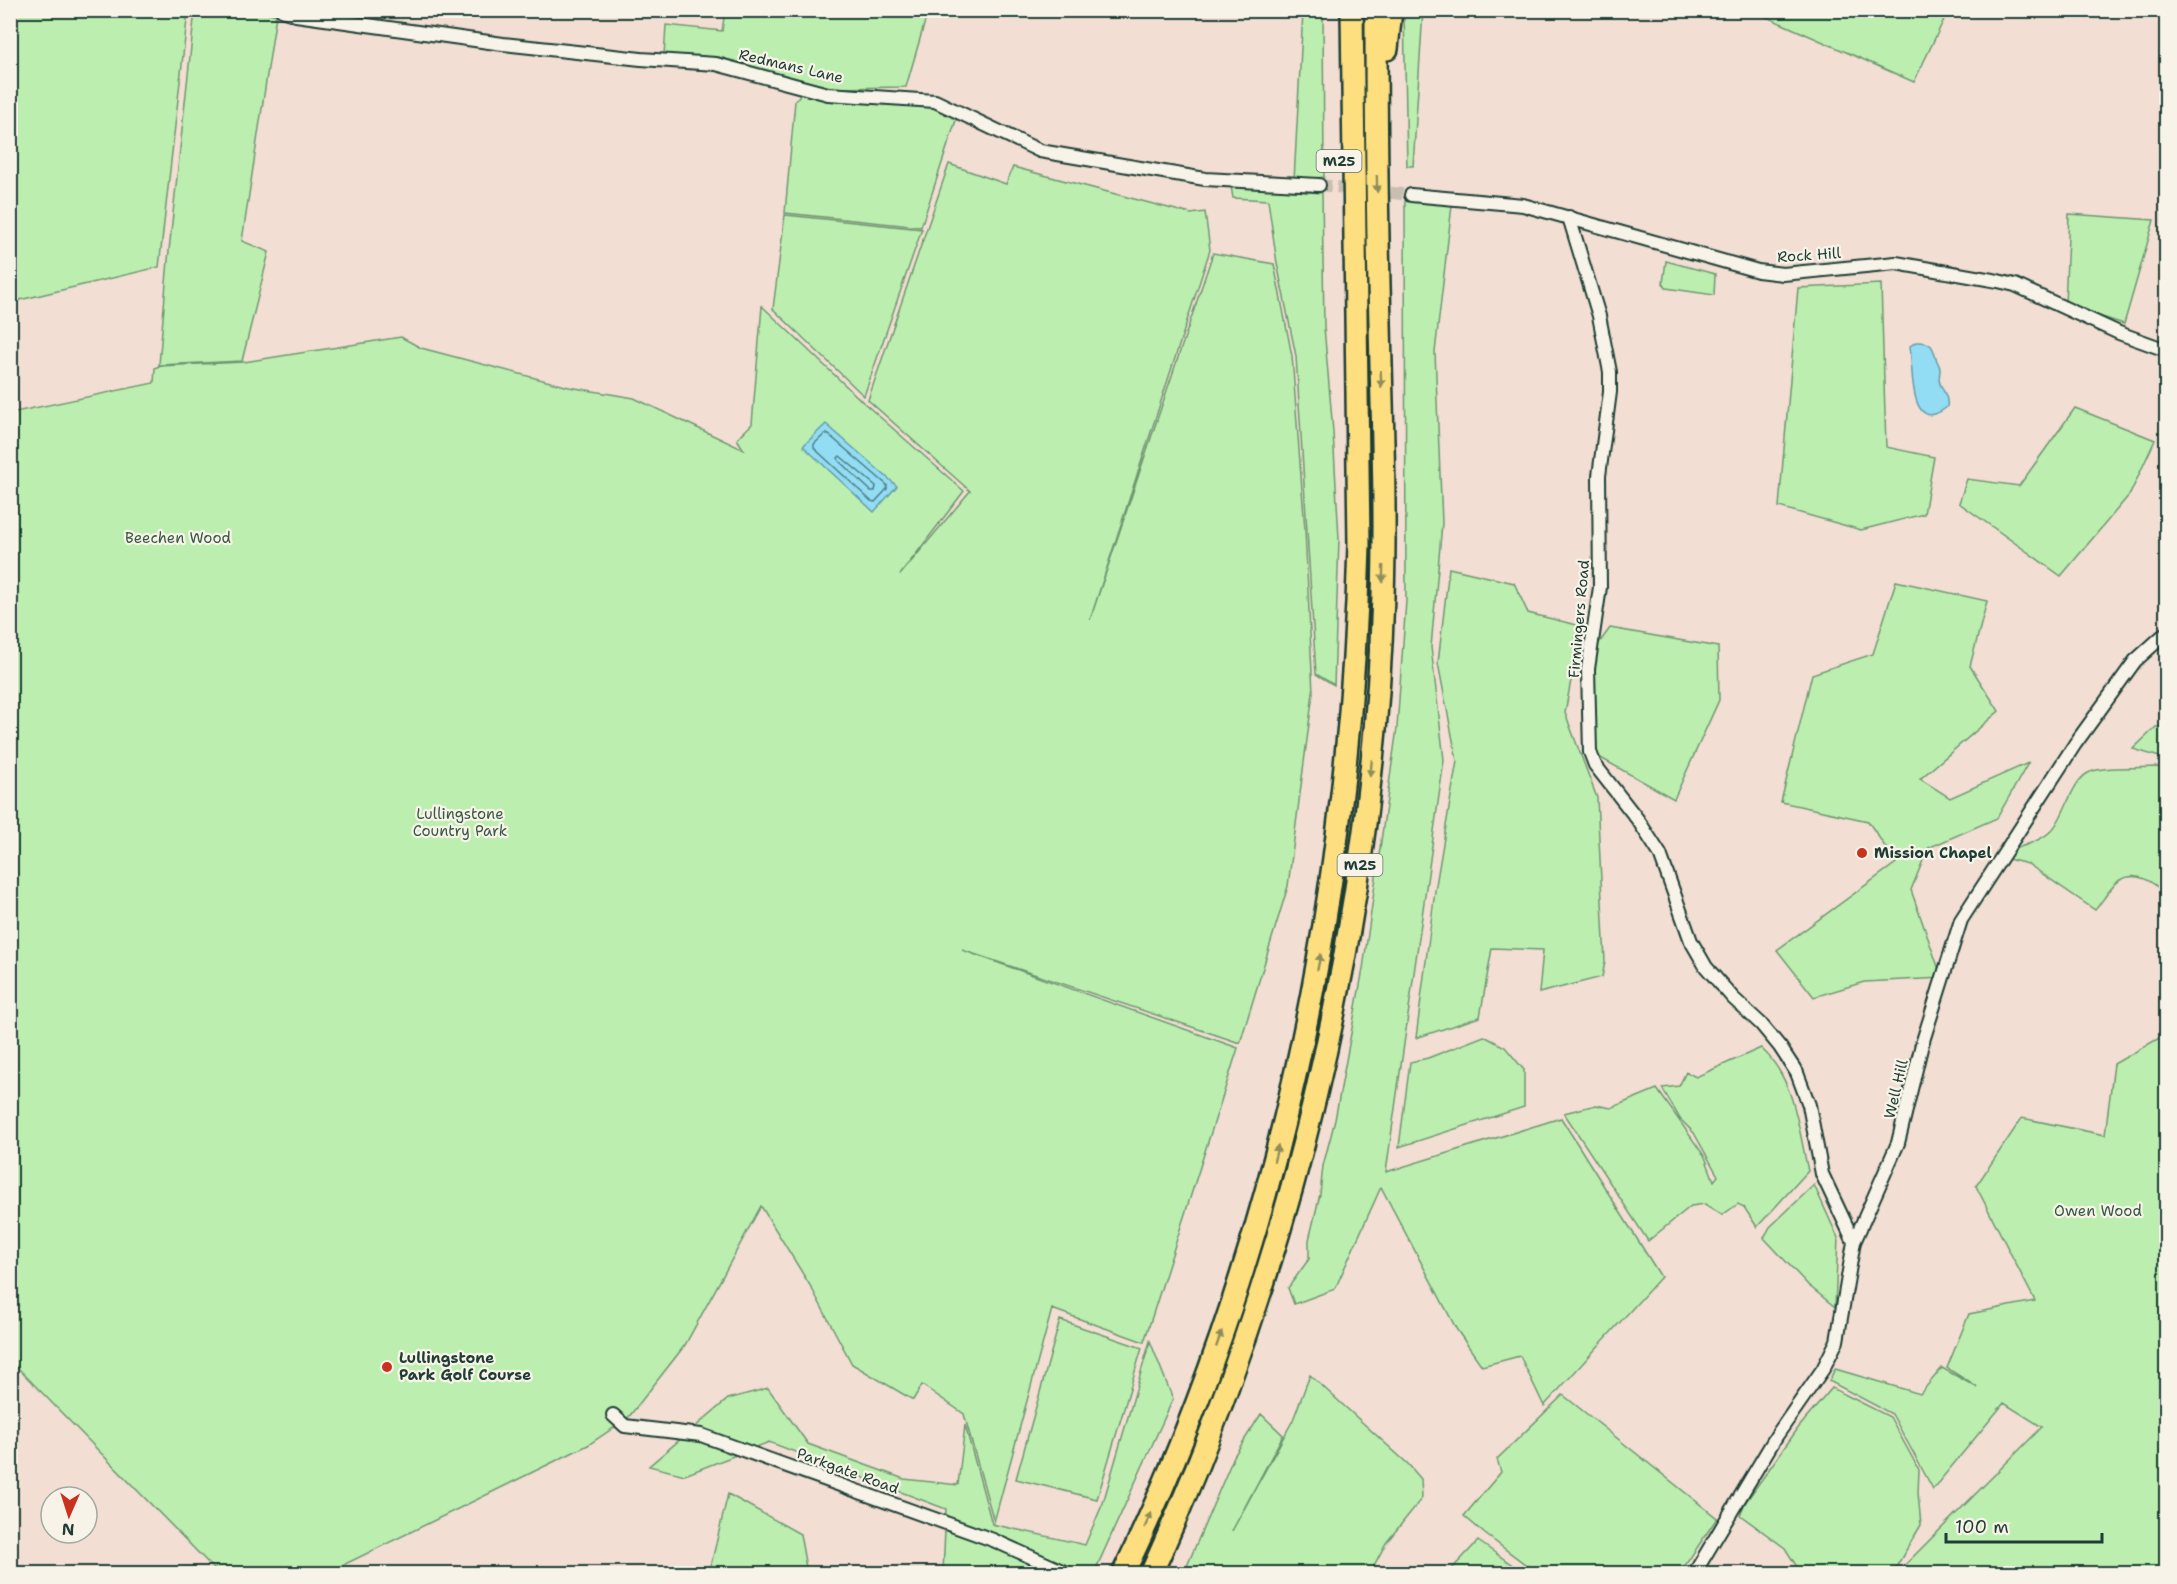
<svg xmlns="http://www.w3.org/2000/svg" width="2177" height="1584" viewBox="0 0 2177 1584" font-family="'Shantell Sans',sans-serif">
  <rect width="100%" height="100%" fill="#f2ded2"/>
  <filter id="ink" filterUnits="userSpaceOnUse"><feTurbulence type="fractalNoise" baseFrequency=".0167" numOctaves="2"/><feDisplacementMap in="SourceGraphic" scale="12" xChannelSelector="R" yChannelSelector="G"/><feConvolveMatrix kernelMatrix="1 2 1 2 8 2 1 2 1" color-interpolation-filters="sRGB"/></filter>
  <g filter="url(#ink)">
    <path fill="#bcefaf" stroke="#6e9672" stroke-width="1.5" d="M195,10L262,11L276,15L242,241L269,252L242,361L159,365L168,260Z
      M10,11H188L159,267L11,302Z
      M725,11H928L906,87L831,88L718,57L664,56L666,25L722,31Z
      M1303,11H1323L1324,177L1294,181Z
      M1404,11H1423L1413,166H1407Z
      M1753,11H1948L1914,82Z
      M802,92L832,101L856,103L934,105L957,117L921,227L785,213L795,101Z
      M949,164L1006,184L1013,167L1191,214L1205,212L1210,250L1090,620L1213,253L1274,264L1292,356L1305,530L1313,693L1288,886L1240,1043L962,950L1238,1048L1144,1342L1052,1309L994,1522L964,1414L922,1385L913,1400L852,1364L811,1287L761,1206L685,1345L628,1418L588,1445L327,1573H218L11,1361L10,413L154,383L155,368L159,366L244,362L401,337L421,348L569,387L634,398L744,450L737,439L752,424L762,306L864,403L964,491L900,575L970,491L868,400Z
      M1231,186L1322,193L1324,327L1333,432L1339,539L1334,685L1316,674L1296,356L1277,263L1268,200L1233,198Z
      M1405,201L1452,205L1435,352L1442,523L1431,647L1444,760L1386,1172L1561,1118L1661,1277L1544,1406L1520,1356L1482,1366L1457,1330L1381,1187L1335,1289L1294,1304L1288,1288L1309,1259V1240L1320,1194L1323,1166L1335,1120L1363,969L1397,728L1406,601Z
      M2069,214L2154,220L2124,324L2065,305Z
      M785,215L922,229L864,396L773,309Z
      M1666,261L1715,274L1714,295L1666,288L1663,283Z
      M1881,284L1886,447L1934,457L1924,514L1861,530L1779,507L1798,288Z
      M2075,408L2155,440L2130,494L2061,576L1959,503L1967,479L2019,486Z
      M1449,568L1514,583L1528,613L1577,625L1574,664L1565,713L1597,798L1605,962L1602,977L1539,993L1543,950L1492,948L1480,1017L1416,1038L1435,891L1457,761L1438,663Z
      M1896,581L1987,601L1970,666L1999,711L1920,779L1950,798L2028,763L1997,818L1928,848L1911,890L1942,978L1864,982L1814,997L1777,950L1896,863L1868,821L1781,802L1812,674L1873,654Z
      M1610,628L1718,647L1719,700L1674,799L1590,752L1591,654Z
      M2166,726V759L2133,749L2156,727Z
      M2157,767L2166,770V894C2154,883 2138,870 2120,880C2112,885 2101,903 2095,910L2028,864L2008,859L2014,849C2026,845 2042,840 2051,831C2065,818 2070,783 2088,773C2101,766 2141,768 2157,767Z
      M2166,1034V1573H1897L2042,1427L2004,1403L1933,1489L1892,1414L1829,1381L1835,1369L1920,1394L1942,1368L1978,1388L1947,1368L1969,1314L2035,1301L1976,1186L2022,1118L2105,1135L2114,1064Z
      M1484,1036L1505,1047L1524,1070V1107L1399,1147L1410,1062L1428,1058Z
      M1761,1048C1795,1079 1798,1127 1808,1171L1757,1227L1744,1207L1738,1204L1722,1215L1705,1204L1691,1206L1648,1241L1564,1113L1596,1105L1611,1108L1657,1089L1705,1157L1714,1181L1718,1176L1694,1133L1680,1119L1662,1088L1679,1086L1686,1072L1696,1077Z
      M1814,1185L1838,1238L1835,1307L1808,1285L1764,1238L1770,1227Z
      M1060,1320L1142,1348L1097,1499L1016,1479Z
      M1150,1341L1173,1399L1094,1573L943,1572L946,1509L769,1442L685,1475L649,1466L728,1399L768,1388L808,1444L904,1479L958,1485L965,1425L992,1524L1085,1545L1103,1503Z
      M1310,1375L1408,1464L1421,1479L1422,1498L1386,1543L1370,1573H1184L1234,1456L1261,1414L1283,1435L1232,1531L1293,1420Z
      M1832,1388L1890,1417L1919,1470L1918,1493L1921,1525L1895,1569L1882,1573H1808L1797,1567L1785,1548L1740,1515L1745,1503L1799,1427Z
      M1563,1395L1717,1518L1680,1573H1537L1485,1534L1464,1516L1501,1472L1497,1459Z
      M728,1494L800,1534L807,1573H709Z
      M1478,1541L1524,1573H1448Z"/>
    <path fill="#92dcf4" stroke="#649ca7" stroke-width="1.5" d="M1916,342C1933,341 1933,348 1937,361C1939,366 1940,365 1940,370C1940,373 1939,377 1939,380C1941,390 1949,395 1947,407C1908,438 1913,366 1910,346Z
      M826,424L897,486L874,512L803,446Z"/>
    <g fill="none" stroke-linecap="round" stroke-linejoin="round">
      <path stroke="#4d7d81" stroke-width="1.5" d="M825,434H828L887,485V489L875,502L871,501L814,448V444Z
        M840,456L876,486L875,491H871L839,461L838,458Z"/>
      <path stroke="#c8beb2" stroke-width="12" stroke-dasharray="12 6" stroke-linecap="butt" d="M1319,185L1411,195"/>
      <g stroke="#1f3d34" stroke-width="16">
        <path id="minor" d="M282,10L296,15L503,44L641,59L716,64L828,94L935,101L1040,151L1205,179L1319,185
          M1411,195L1523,205L1758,271L1783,274L1896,263L1998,281L2015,285L2119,333L2166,350
          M1569,217L1599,316L1610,372V392L1599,476L1600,587L1588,669L1590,752L1595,765L1638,820L1660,854L1691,941L1706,967L1733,998L1761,1024L1780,1047L1797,1073L1809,1105L1822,1174L1854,1242
          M613,1415L625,1426L701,1435L993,1540L1069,1574
          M1694,1574L1777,1435L1823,1369L1837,1341L1854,1242L1898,1143L1922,1044L1961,920L2075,744L2135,661L2166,633"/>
      </g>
      <g stroke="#1f3d34" stroke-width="26">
        <path id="motorway" d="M1387,49L1391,10
          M1123,1574C1278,1253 1350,899 1359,545L1352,10
          M1151,1574C1291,1266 1372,934 1383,596C1386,505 1382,414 1380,323C1377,219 1376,115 1376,10"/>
      </g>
      <use href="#minor" stroke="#f7f3e8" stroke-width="12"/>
      <use href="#motorway" stroke="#fedf80" stroke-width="21"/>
    </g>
    <defs><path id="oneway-solid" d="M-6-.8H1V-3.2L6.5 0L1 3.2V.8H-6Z" transform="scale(1.5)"/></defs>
    <g fill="#8e8e5a">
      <use href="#oneway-solid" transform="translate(1377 184) rotate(89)"/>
      <use href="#oneway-solid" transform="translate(1381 379) rotate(88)"/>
      <use href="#oneway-solid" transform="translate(1383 574) rotate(91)"/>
      <use href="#oneway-solid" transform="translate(1371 768) rotate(96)"/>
      <use href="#oneway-solid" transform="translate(1319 962) rotate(-79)"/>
      <use href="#oneway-solid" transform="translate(1276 1153) rotate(-76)"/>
      <use href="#oneway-solid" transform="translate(1219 1339) rotate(-71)"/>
      <use href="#oneway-solid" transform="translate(1148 1520) rotate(-66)"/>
    </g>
  </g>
  <g fill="#c8321e" stroke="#f7f3e8" stroke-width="2">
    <circle cx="1862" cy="853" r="6"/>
    <circle cx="387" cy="1367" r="6"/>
  </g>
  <g text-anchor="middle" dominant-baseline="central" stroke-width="4.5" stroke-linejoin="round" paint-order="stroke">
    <g fill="#f7f3e8" stroke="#60746a" stroke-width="1.5">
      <rect x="1316.5" y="150" width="45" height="22" rx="4.5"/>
      <rect x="1337.5" y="854" width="45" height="22" rx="4.5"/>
    </g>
    <g font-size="14" font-weight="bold" fill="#1f3d34">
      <text x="1339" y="161">M25</text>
      <text x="1360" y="865">M25</text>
    </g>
    <g font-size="15" fill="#1f3d34" stroke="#f7f3e8">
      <text transform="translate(791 66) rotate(13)">Redmans Lane</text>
      <text transform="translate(1809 255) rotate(-4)">Rock Hill</text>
      <text transform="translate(1579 619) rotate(-85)">Firmingers Road</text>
      <text transform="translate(1896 1089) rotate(-77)">Well Hill</text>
      <text transform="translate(848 1471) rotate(20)">Parkgate Road</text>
    </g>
    <g font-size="15" fill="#375846" stroke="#f7f3e8">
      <text x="178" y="538">Beechen Wood</text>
      <text x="460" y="814">Lullingstone<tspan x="460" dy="17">Country Park</tspan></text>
      <text x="2098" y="1211">Owen Wood</text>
    </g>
    <g font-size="15" font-weight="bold" fill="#1f3d34" stroke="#f7f3e8" text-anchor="start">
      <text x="1874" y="853">Mission Chapel</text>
      <text x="399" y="1358">Lullingstone<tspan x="399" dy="17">Park Golf Course</tspan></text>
    </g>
  </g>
  <rect width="2177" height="1584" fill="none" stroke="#f7f3e8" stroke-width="36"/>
  <rect x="18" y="18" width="2141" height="1548" fill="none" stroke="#1f3d34" stroke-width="2" filter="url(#ink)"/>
  <g transform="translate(69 1515) rotate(183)"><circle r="28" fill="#f7f3e8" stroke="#a1aaa0" stroke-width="1.5"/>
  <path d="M0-4.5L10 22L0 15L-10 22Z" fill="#c8321e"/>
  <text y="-9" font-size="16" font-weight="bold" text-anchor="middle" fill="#1f3d34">N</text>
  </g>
  <path d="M1946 1533v9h156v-9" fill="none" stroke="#1f3d34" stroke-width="3"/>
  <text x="1955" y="1533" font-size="18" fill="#1f3d34" stroke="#f7f3e8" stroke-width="4.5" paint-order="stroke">100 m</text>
</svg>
